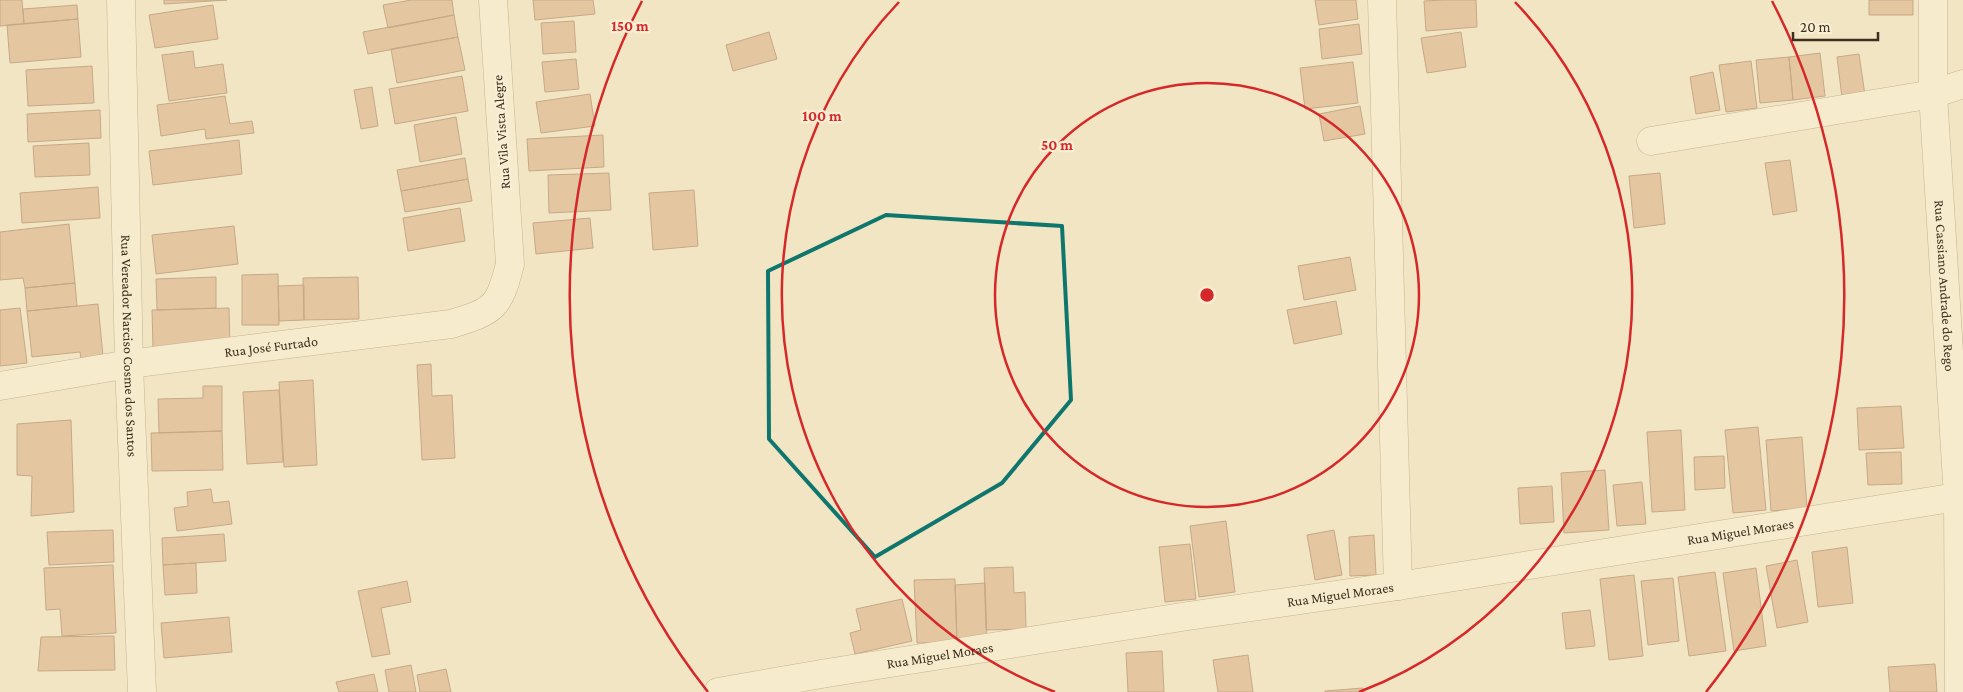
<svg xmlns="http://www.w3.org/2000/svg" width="1963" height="692" viewBox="0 0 1963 692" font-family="'Crimson Pro',serif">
  <rect width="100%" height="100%" fill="#f2e5c4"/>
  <path fill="#d39f76" stroke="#905f3c" d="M0,0H22L24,24L0,26Z
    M164,0H227L164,4Z
    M411,0H452L454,15L388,28L383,5Z
    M533,0H593L595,14L535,20Z
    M1315,0H1356L1358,19L1319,25Z
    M1444,0H1476L1477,27L1426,31L1424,1Z
    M1869,0H1913V15H1869Z
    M77,5L78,19L24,24L23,9Z
    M213,5L218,39L155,48L149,15Z
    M454,15L458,37L368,54L363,32Z
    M78,19L81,57L10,63L7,25Z
    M574,21L576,52L543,54L541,23Z
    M1359,24L1362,54L1322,59L1319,29Z
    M769,32L777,59L733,71L726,45Z
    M1461,32L1466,67L1427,73L1421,38Z
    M458,37L465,70L397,83L391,49Z
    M193,51L195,68L223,64L227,93L169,101L162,55Z
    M1820,53L1825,96L1793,100L1789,57Z
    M1859,54L1865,95L1842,98L1837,57Z
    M1789,57L1793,100L1760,103L1756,60Z
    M576,59L579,89L545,92L542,62Z
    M1751,61L1757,108L1726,112L1719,65Z
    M1353,62L1358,103L1305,109L1300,68Z
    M92,66L94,103L28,106L26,70Z
    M1713,72L1720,110L1696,114L1690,77Z
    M462,76L468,111L395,124L389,89Z
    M372,87L378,126L361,129L354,90Z
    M590,94L595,126L541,133L536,102Z
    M225,96L230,124L252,121L254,133L206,139L205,129L161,136L157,105Z
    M1360,106L1365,134L1324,141L1319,114Z
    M100,110L101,138L28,142L27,114Z
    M456,117L462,154L420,162L414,125Z
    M603,135L604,167L529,171L527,139Z
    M239,140L242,174L153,185L149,151Z
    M89,143L90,175L35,177L33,146Z
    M465,158L468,179L401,191L397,170Z
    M1790,160L1797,211L1773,215L1765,163Z
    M609,173L611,210L549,213L548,175Z
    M1660,173L1665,224L1634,228L1629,176Z
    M468,179L472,201L405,212L401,191Z
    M98,187L100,218L22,223L20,193Z
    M694,190L698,246L653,250L649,193Z
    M460,208L465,241L408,251L403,218Z
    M590,218L593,248L536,254L533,223Z
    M69,224L75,283L25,288L23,278L0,280V232Z
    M234,226L238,264L156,274L152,235Z
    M1350,257L1356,290L1304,300L1298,266Z
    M278,274L279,325H242V275Z
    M216,277V308L157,310L156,279Z
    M358,277L359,319L304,320L303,278Z
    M75,283L77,306L27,311L25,288Z
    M304,285V320L279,321L278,286Z
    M1336,301L1342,334L1294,344L1287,310Z
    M98,304L103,356L81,359L80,352L32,357L27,311Z
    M20,308L27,363L0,366V310Z
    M229,308L230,347L153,349L152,310Z
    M431,364L432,396L452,395L455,458L422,460L417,365Z
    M313,380L317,465L284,467L279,382Z
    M203,386H222V431L159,433L158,399L203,398Z
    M279,390L283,462L247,464L243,392Z
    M1901,406L1904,448L1859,450L1857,408Z
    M71,420L74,512L31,516L32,476L17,475V424Z
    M1758,427L1766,510L1733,513L1725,430Z
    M1681,430L1685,510L1652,512L1647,432Z
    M222,431L223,470L152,471L151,433Z
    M1802,437L1807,508L1771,511L1766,440Z
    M1901,452L1902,484L1868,485L1866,453Z
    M1724,456L1725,488L1695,490L1694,457Z
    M1605,470L1609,530L1564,533L1561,473Z
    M1642,482L1646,524L1617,526L1613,485Z
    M1552,486L1554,522L1520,524L1518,488Z
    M211,489L213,503L229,501L232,524L177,531L174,508L188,506L187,492Z
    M1226,521L1235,592L1199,597L1190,526Z
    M113,530L114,562L49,565L47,532Z
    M1334,530L1342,575L1315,580L1307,535Z
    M224,534L226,561L163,565L162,538Z
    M1374,535L1376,575L1350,576L1349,537Z
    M1190,544L1196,599L1165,602L1159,547Z
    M1847,547L1853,603L1818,607L1812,552Z
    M1797,560L1808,622L1777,628L1766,566Z
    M196,563L197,593L165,595L163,565Z
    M113,565L116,633L62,636L60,609L46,610L44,568Z
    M1013,567L1014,593L1025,592L1026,629L986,630L984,568Z
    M1756,568L1766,646L1734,651L1723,573Z
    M1715,572L1726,651L1689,656L1678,577Z
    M1634,575L1643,656L1609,660L1600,579Z
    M1673,578L1679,641L1648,645L1641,581Z
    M955,579L957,642L917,643L914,580Z
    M407,581L411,602L381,608L390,654L372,657L358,591Z
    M985,583L987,641L957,642L955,585Z
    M902,599L912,641L855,654L850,633L861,630L856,609Z
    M1590,610L1595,646L1566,649L1562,613Z
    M229,617L232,652L164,658L161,623Z
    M114,636L115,670L38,671L41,637Z
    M1162,651L1164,692H1128L1126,653Z
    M1248,655L1253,692H1218L1213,660Z
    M1935,664L1937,692H1890L1888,667Z
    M411,665L416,692H389L385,670Z
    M446,669L451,692H420L417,675Z
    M374,674L378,692H339L336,682Z
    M1363,688L1364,692H1325V691Z"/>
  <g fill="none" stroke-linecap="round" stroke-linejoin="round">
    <g stroke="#8f7658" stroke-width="29">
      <g id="minor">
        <path id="s1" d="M121,0L129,364L142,692"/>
        <path d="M1382,0L1398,586"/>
        <path id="s2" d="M1933,0V94L1958,497L1959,692"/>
        <path d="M1651,141L1933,94L1963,84"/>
        <path id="s3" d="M0,386L129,364L451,324C494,311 499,308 510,264L493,0"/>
        <path id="s4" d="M718,692L827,673L1188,616L1398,586L1963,496"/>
      </g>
    </g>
    <use href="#minor" stroke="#fcf2d8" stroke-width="28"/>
  </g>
  <path d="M0 0H1963V692H0ZM886,215L1062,226L1071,400L1002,483L875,557L769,439L768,271Z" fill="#f2e5c4" fill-opacity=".55" fill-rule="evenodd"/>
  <path fill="none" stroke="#0f766e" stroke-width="4" stroke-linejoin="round" d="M886,215L1062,226L1071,400L1002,483L875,557L769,439L768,271Z"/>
  <g fill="none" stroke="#d62828" stroke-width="2.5">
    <circle cx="1207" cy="295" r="212"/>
    <path d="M1055 692A425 425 0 0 1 899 2M1515 2A425 425 0 0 1 1359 692"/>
    <path d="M708 692A637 637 0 0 1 642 1M1772 1A637 637 0 0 1 1706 692"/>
  </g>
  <g text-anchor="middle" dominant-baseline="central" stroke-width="4.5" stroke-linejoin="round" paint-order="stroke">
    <g font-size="14" fill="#3d2e1e" stroke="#f9efd4">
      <text transform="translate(501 132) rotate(-94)">Rua Vila Vista Alegre</text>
      <text stroke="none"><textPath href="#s2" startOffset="286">Rua Cassiano Andrade do Rego</textPath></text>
      <text stroke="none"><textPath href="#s1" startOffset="346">Rua Vereador Narciso Cosme dos Santos</textPath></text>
      <text stroke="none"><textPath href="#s3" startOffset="274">Rua José Furtado</textPath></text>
      <text stroke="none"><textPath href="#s4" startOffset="1035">Rua Miguel Moraes</textPath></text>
      <text stroke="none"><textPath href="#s4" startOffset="630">Rua Miguel Moraes</textPath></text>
      <text stroke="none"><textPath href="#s4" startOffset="225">Rua Miguel Moraes</textPath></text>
    </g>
  </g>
  <circle cx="1207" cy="295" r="8" fill="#d62828" stroke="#f9efd4" stroke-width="2.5"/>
  <g font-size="15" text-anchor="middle" font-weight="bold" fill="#d62828" stroke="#f9efd4" stroke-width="4.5" stroke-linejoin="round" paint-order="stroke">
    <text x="630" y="31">150 m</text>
    <text x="822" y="121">100 m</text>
    <text x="1057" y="150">50 m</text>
  </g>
  <path d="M1793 32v8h85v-8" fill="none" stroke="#3d2e1e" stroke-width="2.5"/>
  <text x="1800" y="32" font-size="15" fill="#3d2e1e" stroke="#f9efd4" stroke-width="4" paint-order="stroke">20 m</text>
</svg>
